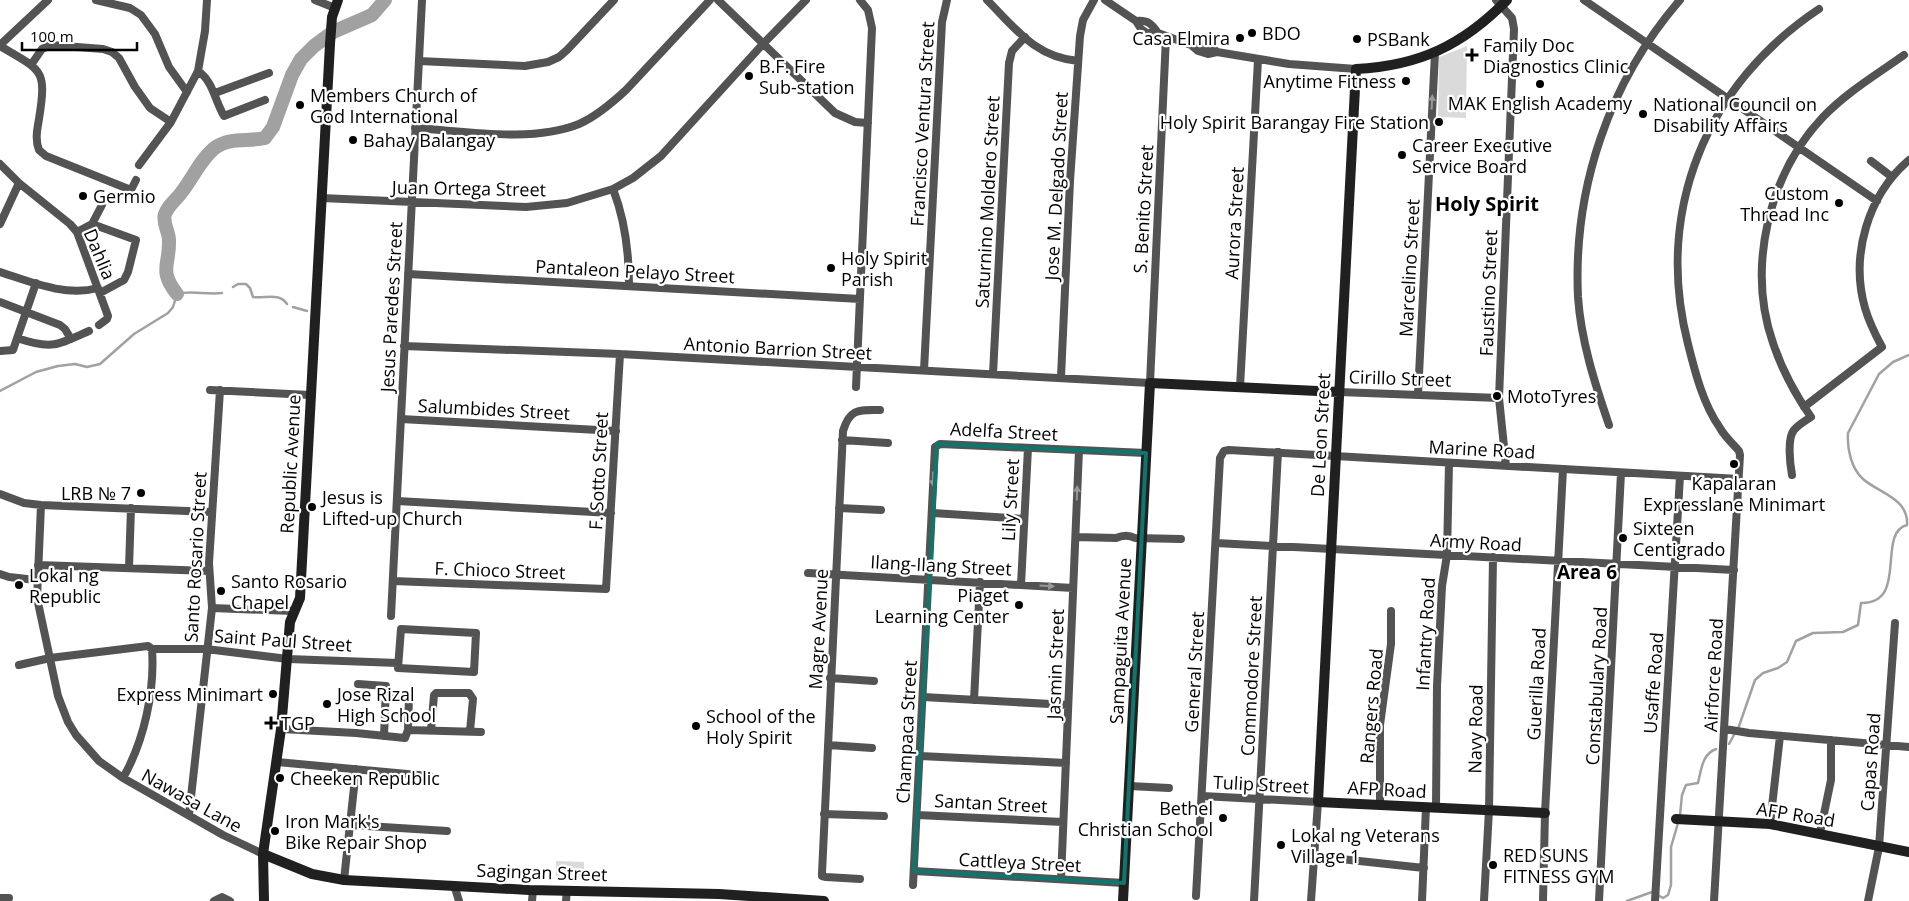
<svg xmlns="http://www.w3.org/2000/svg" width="1909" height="901" viewBox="0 0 1909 901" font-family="'Open Sans',sans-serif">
  <rect width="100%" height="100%" fill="#fff"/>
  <path fill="#dadada" d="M1467,46L1466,118L1438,117L1439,57Z
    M556,861L584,862V879L556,878Z"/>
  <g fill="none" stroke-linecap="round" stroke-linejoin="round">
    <path stroke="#a1a1a1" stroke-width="2.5" d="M233,287L238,284H246L250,288L253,297C265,299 279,292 287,304
      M293,307L307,311
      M0,391L36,372L58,366L75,364L87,367L100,364L134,334L168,313L173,307L177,294C190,290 207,295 222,293
      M1738,729L1755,680L1763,673L1778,668L1787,662L1796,641L1813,633L1843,632L1858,625L1861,603C1909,604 1876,533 1907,525C1909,498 1877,492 1863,479C1851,468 1847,449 1848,433L1879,374L1893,362L1909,355
      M1729,744L1735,733
      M1680,815L1682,795L1686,785L1698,783C1701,771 1702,754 1716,749
      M1627,901L1652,892L1663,898L1668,895L1671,885V847L1678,823"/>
    <path stroke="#a1a1a1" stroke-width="14" d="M177,294C158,270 170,265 169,240C169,231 162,223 165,214C168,205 176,200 181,193C193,178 201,158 216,147C230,137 249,142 265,138L273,127L292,75L301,59L314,46L333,32L372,15L385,0"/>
    <path stroke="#535353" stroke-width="8" d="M96,0L130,8L141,15L155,34L169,67L187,92
      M315,0L335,8
      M718,0L835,113L855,122L868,123
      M987,0C1016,29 1035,57 1078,61
      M1105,0L1136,21L1141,29L1147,33H1158L1191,45L1198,51L1208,54L1217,52L1289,64L1356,69
      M1496,0L1512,18L1514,29L1499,398L1506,466
      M1584,0L1877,201
      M1136,21C1148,20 1151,23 1158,33
      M0,45L48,0
      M1191,45C1202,43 1209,44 1217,52
      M0,46C42,71 47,68 39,119C37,130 35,140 39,150L46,156L131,190L136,180
      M419,61L525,66L548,62L559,57L567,50L614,0
      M31,65L42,49L51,45L103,49L112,52L119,58L135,87L150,108L171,122
      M198,71C213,81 215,101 224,116L265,100
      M215,93L269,73
      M415,128C465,131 532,143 579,124C597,116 612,103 626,90L710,0
      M1871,161L1892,177
      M0,164L19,183L70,224L77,232L108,316L107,319L99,325
      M139,165L171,122L198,71L205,31L207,0
      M613,189C625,220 629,251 629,285
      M321,198L526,207L567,203L613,189L633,178L661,156L763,44L806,0
      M0,224L19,183
      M92,224L136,240L128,272L124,280L100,293
      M77,232L92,224L102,205
      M0,272C31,282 66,297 98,288
      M408,274L860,299
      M0,302L60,325L65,329L71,339
      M17,338C52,350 57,345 89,331
      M404,346L620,354L1150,383L1166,37
      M0,351L13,350L36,283
      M924,370L942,22L947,0
      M993,374L1009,63L1012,51L1025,37
      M1061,377L1070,181L1080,36L1083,20L1094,0
      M856,387L872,28L868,10L860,0
      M1240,387L1258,60
      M210,390L310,395
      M1339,392L1499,398
      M1418,395L1435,53
      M1804,407L1882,347C1875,334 1869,322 1865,308C1850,255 1868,195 1909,160
      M401,419L616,431
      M1609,425C1595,384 1581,341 1578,297C1573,188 1609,82 1680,0
      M842,440L888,443
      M1792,475C1790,464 1787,438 1794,430C1798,425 1805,421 1811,417C1795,394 1782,370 1773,343C1747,268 1768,175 1823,117C1847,92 1876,75 1904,55
      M0,494L24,503L41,505L211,512
      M397,501L611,513
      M41,505L37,598L58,696L68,722L76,735L99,761L123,778L223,835L263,854
      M839,508L881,510
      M933,513L1024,519
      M1076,537L1116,538C1123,535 1129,535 1135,538L1181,539
      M1216,543L1734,570
      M38,565L209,571
      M129,568L131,508
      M808,573L1073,588
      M0,574L9,577L36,580
      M393,581L606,589L620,354
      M1021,585L1028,448
      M212,608L293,611
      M391,616L422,0
      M401,629L476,633L474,672L398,668Z
      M19,665L50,658L148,646L152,649H206L288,659L398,663
      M830,678L874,681
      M358,684L386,686L384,736
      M923,697L1068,705
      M974,700L980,582
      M281,729L356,733L405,738L408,730L409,696L386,693
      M1725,729L1749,733L1909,747
      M408,730L481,732
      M431,730L434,695L436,693H469L473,699L470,731
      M828,745L872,748
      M920,756L1066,763
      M277,762L429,776
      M123,778C144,741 155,691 152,649
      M1129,786L1169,788
      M1202,796L1318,802L1311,901
      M1380,804V725L1391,644V611
      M1436,807L1437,686L1442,586L1447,555L1449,463
      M824,814L884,816
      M189,815L212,608L209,563L220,390
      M917,815L1063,822
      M1770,824L1780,736
      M351,825L447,831
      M1820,833L1831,780V740
      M1313,856L1424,868
      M914,871L1124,883
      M860,879L826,877L822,876V873L843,431C850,408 859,410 880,410
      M1061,879L1079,450
      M344,880L356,769
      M454,885L459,901
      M913,885L935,447L940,444L1146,453
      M1196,896L1220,458L1224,451L1229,450L1739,479
      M0,898H9
      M214,901L222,897L230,901
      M532,901L533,890
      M566,901L567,890
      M1254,901L1278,452
      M1422,901L1426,807
      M1484,901L1489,810L1493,557
      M1543,901L1545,813L1563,469
      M1599,901L1621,473
      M1655,901L1680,476
      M1714,901L1740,455L1739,451C1733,444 1725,437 1720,428C1703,404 1695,372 1688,344C1654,211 1706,84 1819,9
      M1868,901L1879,847L1895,623"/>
    <path stroke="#202020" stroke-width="10" d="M1507,0C1463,45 1419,66 1356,69L1318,802L1545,813
      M1676,819L1770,824L1909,852
      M263,854L312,874L344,880L529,890L719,894L824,901
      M264,901L263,854L281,729L290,622L300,598L330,44L332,17L338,0
      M1123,901L1150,383L1339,392"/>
  </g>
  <defs><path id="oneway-solid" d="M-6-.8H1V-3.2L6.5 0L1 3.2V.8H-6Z" transform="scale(1.25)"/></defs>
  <g fill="#989898">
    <use href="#oneway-solid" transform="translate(1432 102) rotate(-87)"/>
    <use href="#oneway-solid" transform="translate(933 479) rotate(91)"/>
    <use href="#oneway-solid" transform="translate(1077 493) rotate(-88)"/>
    <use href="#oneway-solid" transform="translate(1047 586) rotate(3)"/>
  </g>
  <path fill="none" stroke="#0f766e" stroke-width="4" stroke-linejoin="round" d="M937,444L1146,453L1124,883L914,871Z"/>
  <g fill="#000" stroke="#fff" stroke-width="2">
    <circle cx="1252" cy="33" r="5"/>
    <circle cx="1240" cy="38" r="5"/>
    <circle cx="1357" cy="39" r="5"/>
    <path d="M1469.5 47.5h5v5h5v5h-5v5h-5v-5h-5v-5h5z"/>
    <circle cx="749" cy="76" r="5"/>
    <circle cx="1406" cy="81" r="5"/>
    <circle cx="1540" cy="84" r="5"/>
    <circle cx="300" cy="105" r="5"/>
    <circle cx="1643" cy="114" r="5"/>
    <circle cx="1439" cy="122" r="5"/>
    <circle cx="353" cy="140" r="5"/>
    <circle cx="1402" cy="155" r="5"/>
    <circle cx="83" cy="196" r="5"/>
    <circle cx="1839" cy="203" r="5"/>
    <circle cx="831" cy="268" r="5"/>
    <circle cx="1497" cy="396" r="5"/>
    <circle cx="1734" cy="464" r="5"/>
    <circle cx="141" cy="493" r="5"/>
    <circle cx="312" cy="507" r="5"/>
    <circle cx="1623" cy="538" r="5"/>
    <circle cx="19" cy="585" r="5"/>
    <circle cx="221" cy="591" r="5"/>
    <circle cx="1019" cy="605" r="5"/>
    <circle cx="273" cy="694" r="5"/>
    <circle cx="327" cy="704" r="5"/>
    <path d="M268.5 715.5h5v5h5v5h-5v5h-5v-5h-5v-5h5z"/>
    <circle cx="696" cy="726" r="5"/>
    <circle cx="280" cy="778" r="5"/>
    <circle cx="1223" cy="818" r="5"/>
    <circle cx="275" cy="831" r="5"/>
    <circle cx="1281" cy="845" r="5"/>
    <circle cx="1493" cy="865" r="5"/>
  </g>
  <g text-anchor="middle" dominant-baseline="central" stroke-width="4.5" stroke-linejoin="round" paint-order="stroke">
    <g font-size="18" fill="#000" stroke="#fff" text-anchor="start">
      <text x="1262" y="33">BDO</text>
      <text x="1230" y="38" text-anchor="end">Casa Elmira</text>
      <text x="1367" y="39">PSBank</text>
      <text x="1483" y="45">Family Doc<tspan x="1483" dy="21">Diagnostics Clinic</tspan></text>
      <text x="759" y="66">B.F. Fire<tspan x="759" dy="21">Sub-station</tspan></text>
      <text x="1396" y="81" text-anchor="end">Anytime Fitness</text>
      <text x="310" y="95">Members Church of<tspan x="310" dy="21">God International</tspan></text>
      <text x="1540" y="103" text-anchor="middle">MAK English Academy</text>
      <text x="1653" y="104">National Council on<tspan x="1653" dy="21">Disability Affairs</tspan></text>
      <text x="1429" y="122" text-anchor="end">Holy Spirit Barangay Fire Station</text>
      <text x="363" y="140">Bahay Balangay</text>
      <text x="1412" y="145">Career Executive<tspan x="1412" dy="21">Service Board</tspan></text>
      <text x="1829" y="193" text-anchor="end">Custom<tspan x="1829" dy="21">Thread Inc</tspan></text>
      <text x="93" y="196">Germio</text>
      <text x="841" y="258">Holy Spirit<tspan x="841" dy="21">Parish</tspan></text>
      <text x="1507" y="396">MotoTyres</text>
      <text x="1734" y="483" text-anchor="middle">Kapalaran<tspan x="1734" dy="21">Expresslane Minimart</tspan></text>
      <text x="131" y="493" text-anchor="end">LRB № 7</text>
      <text x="322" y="497">Jesus is<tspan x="322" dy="21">Lifted-up Church</tspan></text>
      <text x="1633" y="528">Sixteen<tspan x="1633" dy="21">Centigrado</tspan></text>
      <text x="29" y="575">Lokal ng<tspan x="29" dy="21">Republic</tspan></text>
      <text x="231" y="581">Santo Rosario<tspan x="231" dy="21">Chapel</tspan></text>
      <text x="1009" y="595" text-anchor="end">Piaget<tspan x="1009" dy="21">Learning Center</tspan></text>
      <text x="263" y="694" text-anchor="end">Express Minimart</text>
      <text x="337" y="694">Jose Rizal<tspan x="337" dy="21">High School</tspan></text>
      <text x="706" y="716">School of the<tspan x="706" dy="21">Holy Spirit</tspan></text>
      <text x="281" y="723">TGP</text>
      <text x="290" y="778">Cheeken Republic</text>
      <text x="1213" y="808" text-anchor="end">Bethel<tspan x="1213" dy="21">Christian School</tspan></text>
      <text x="285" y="821">Iron Mark's<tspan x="285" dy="21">Bike Repair Shop</tspan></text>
      <text x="1291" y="835">Lokal ng Veterans<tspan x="1291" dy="21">Village 1</tspan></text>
      <text x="1503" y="855">RED SUNS<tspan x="1503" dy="21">FITNESS GYM</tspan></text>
    </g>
    <g font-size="18" fill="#000" stroke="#fff">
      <text transform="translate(922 124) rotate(-87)">Francisco Ventura Street</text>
      <text transform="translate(1056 186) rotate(-87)">Jose M. Delgado Street</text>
      <text transform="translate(469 188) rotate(1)">Juan Ortega Street</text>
      <text transform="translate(987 202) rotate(-87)">Saturnino Moldero Street</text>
      <text transform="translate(1143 209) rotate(-87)">S. Benito Street</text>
      <text transform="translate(1234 223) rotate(-87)">Aurora Street</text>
      <text transform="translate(100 254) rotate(67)">Dahlia</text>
      <text transform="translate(1409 268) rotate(-87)">Marcelino Street</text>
      <text transform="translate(635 271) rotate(3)">Pantaleon Pelayo Street</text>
      <text transform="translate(1488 293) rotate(-88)">Faustino Street</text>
      <text transform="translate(391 307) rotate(-87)">Jesus Paredes Street</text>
      <text transform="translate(778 348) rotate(3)">Antonio Barrion Street</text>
      <text transform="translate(1400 378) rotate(2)">Cirillo Street</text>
      <text transform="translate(494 409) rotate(3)">Salumbides Street</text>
      <text transform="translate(1004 431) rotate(3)">Adelfa Street</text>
      <text transform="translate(1320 435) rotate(-87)">De Leon Street</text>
      <text transform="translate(1482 449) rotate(3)">Marine Road</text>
      <text transform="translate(290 464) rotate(-87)">Republic Avenue</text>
      <text transform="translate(598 471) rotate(-87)">F. Sotto Street</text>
      <text transform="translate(1010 500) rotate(-87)">Lily Street</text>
      <text transform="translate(1476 542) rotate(3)">Army Road</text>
      <text transform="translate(195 557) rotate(-87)">Santo Rosario Street</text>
      <text transform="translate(941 565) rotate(3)">Ilang-Ilang Street</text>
      <text transform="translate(500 570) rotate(2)">F. Chioco Street</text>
      <text transform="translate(818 629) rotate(-87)">Magre Avenue</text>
      <text transform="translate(1425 634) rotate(-87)">Infantry Road</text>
      <text transform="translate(283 640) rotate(4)">Saint Paul Street</text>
      <text transform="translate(1120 641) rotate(-87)">Sampaguita Avenue</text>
      <text transform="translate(1055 664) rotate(-88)">Jasmin Street</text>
      <text transform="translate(1194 672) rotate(-87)">General Street</text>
      <text transform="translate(1713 675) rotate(-87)">Airforce Road</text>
      <text transform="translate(1251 676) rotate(-87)">Commodore Street</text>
      <text transform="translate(1653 683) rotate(-86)">Usaffe Road</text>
      <text transform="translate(1536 684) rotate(-87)">Guerilla Road</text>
      <text transform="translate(1596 686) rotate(-87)">Constabulary Road</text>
      <text transform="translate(1371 706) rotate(-85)">Rangers Road</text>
      <text transform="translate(1475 729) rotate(-89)">Navy Road</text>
      <text transform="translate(906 732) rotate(-87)">Champaca Street</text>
      <text transform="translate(1870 762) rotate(-86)">Capas Road</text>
      <text transform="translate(1261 784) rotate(3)">Tulip Street</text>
      <text transform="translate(1387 789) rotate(3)">AFP Road</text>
      <text transform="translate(192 800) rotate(29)">Nawasa Lane</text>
      <text transform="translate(991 803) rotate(3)">Santan Street</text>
      <text transform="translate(1796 814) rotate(9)">AFP Road</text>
      <text transform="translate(1020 862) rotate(3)">Cattleya Street</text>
      <text transform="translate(542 872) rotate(2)">Sagingan Street</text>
    </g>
    <g font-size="19" font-weight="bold" fill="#000" stroke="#fff">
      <text x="1587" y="572">Area 6</text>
    </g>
    <g font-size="20" font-weight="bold" fill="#000" stroke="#fff">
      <text x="1487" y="203">Holy Spirit</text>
    </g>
  </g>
  <path d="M22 42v8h115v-8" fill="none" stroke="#000000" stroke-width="2.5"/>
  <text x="30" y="42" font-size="15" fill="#000000" stroke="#ffffff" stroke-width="4" paint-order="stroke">100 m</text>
</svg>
